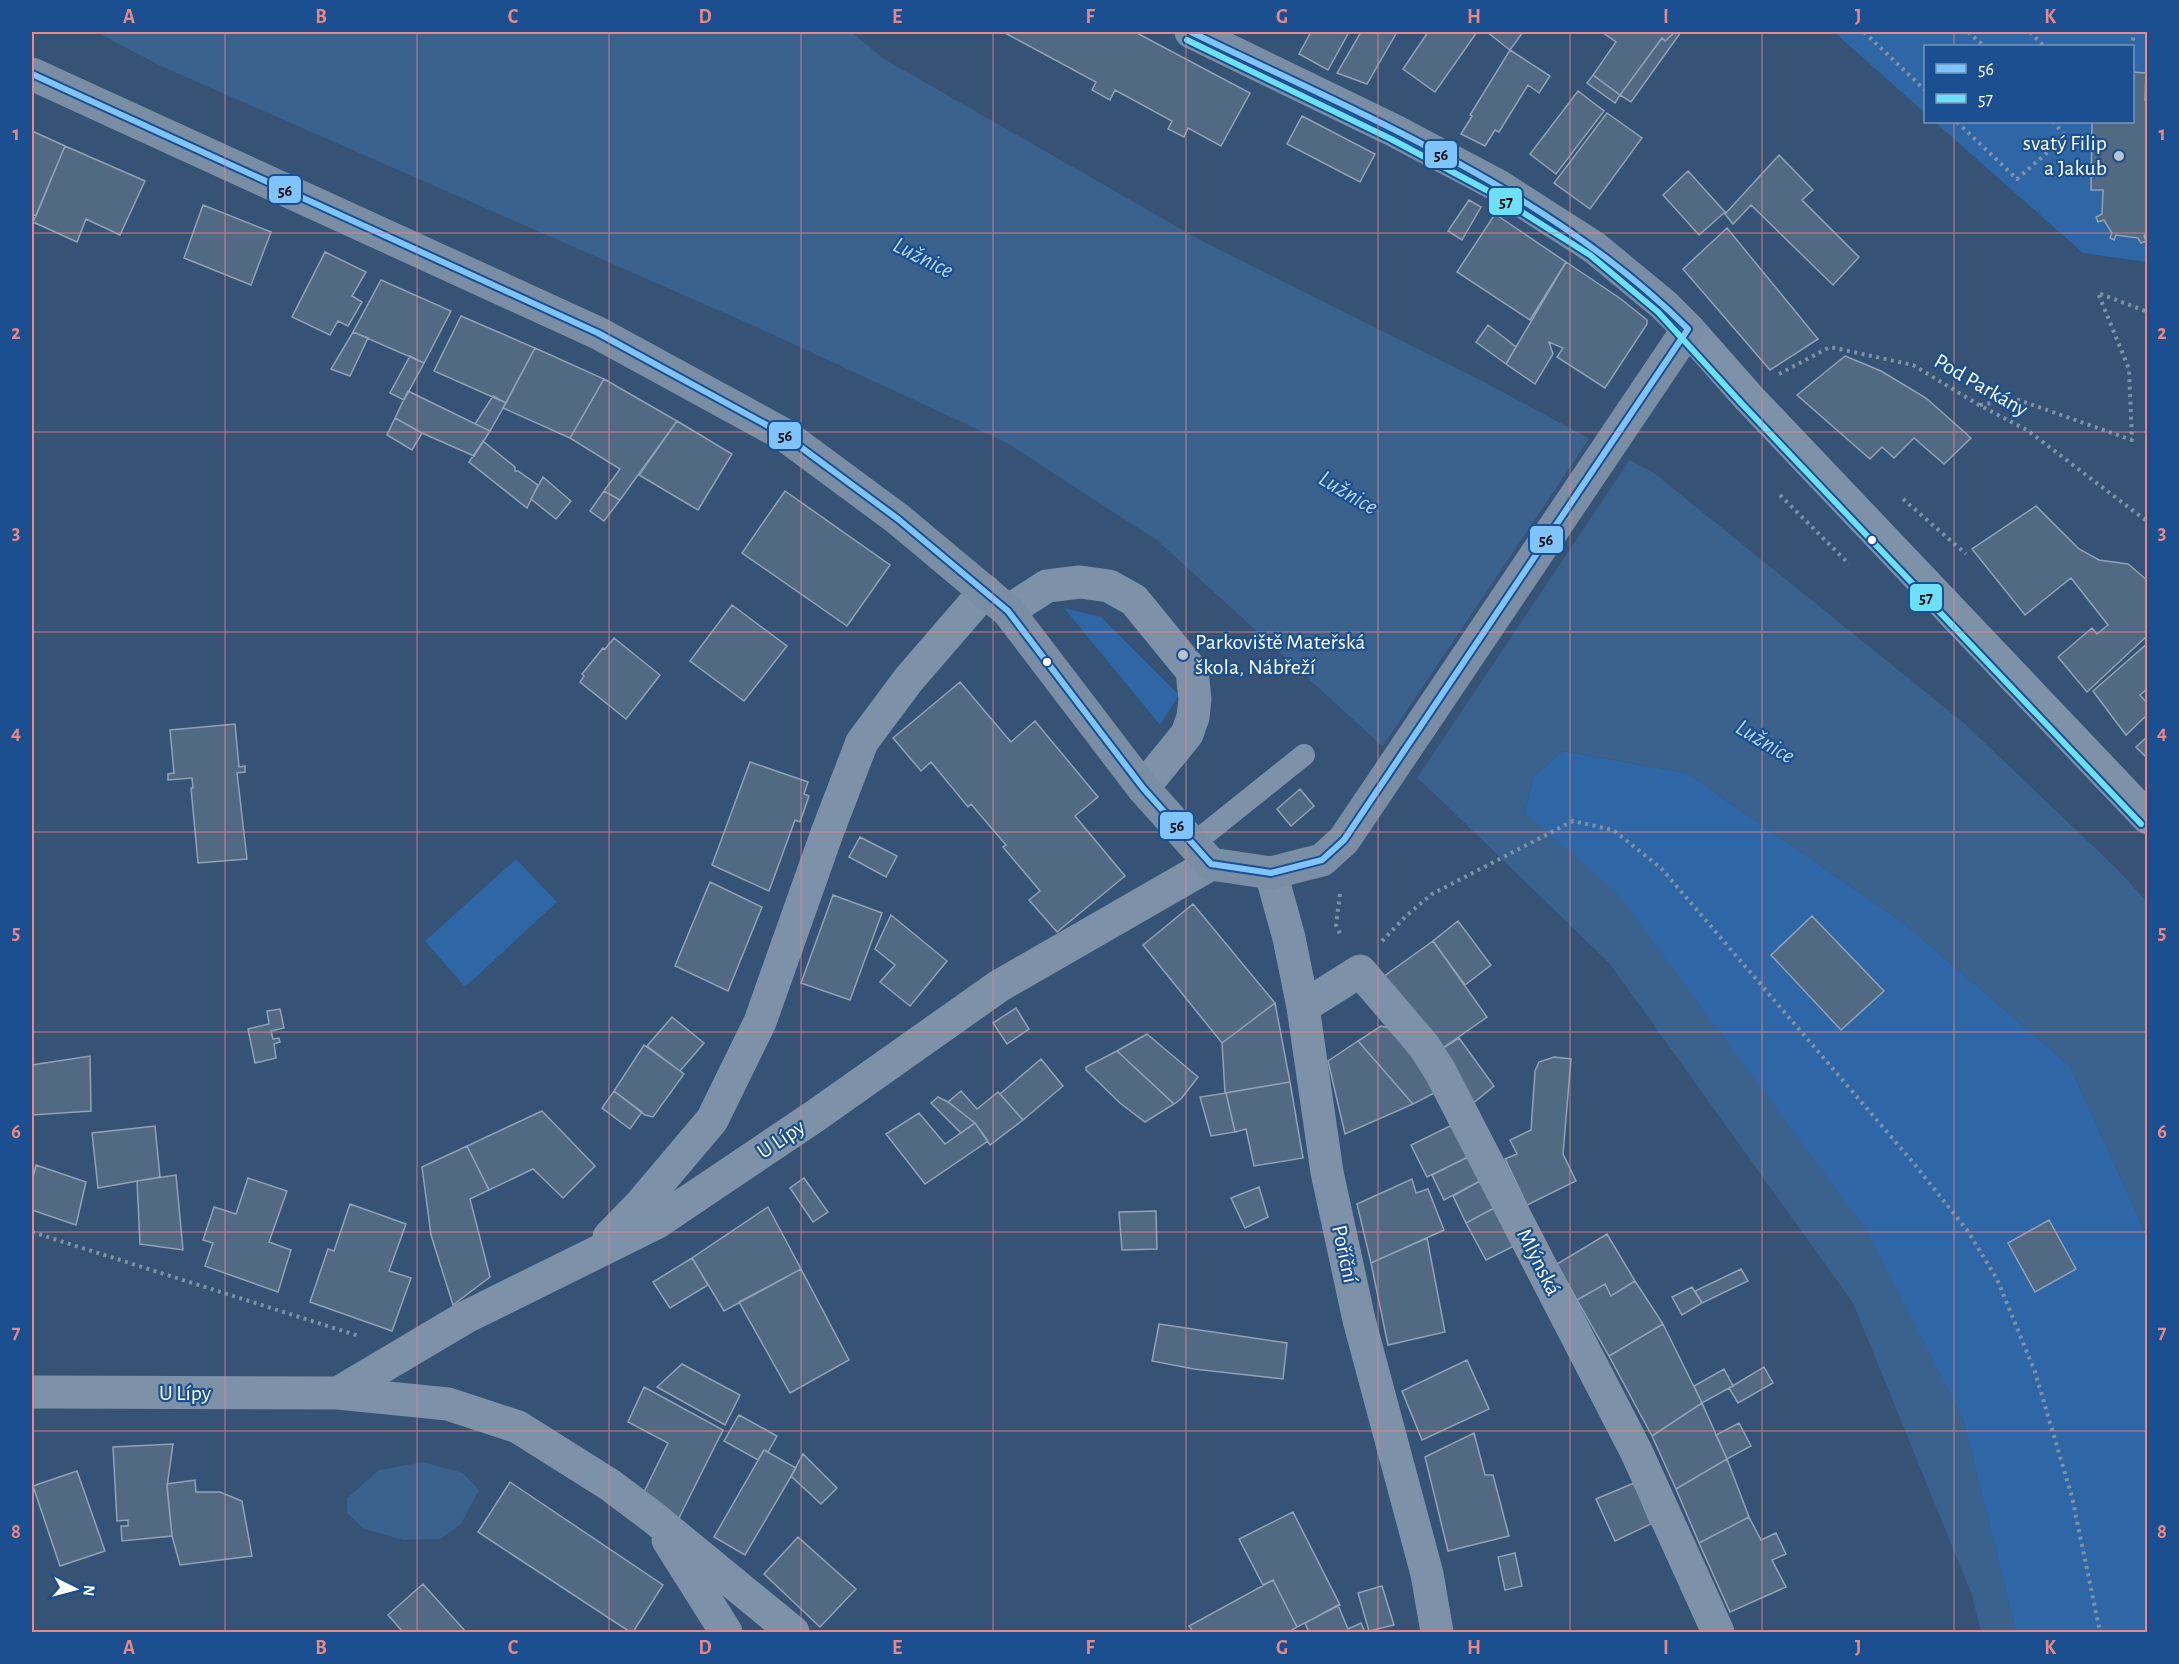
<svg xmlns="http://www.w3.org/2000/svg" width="2179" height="1664" viewBox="0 0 2179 1664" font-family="'Alegreya Sans',sans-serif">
  <rect width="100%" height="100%" fill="#365274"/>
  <path fill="#2f66a5" d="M1834,32H2147V260L2146,262L2083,253L1935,122H2132V46H1926L1925,113Z
    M1064,608L1101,617L1179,695L1160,725Z
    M1563,751L1687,773L1905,924L2070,1066L2147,1236V1632H2016L1963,1419L1525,812L1533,777Z
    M516,859L557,902L465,987L425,941Z"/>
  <path fill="#3b618d" d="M96,32H851L884,59L1202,241L1482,381L1654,473L1965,724L2119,871L2147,902V1236L2070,1066L1905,924L1687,773L1563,751L1533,777L1525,812L1618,894L1867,1231L1963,1419L2016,1632H1981L1972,1595L1853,1303L1610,964L1440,799L1158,541L1007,443L761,329L161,66Z
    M423,1462L463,1473L479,1490L461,1524L440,1539L404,1540L364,1529L347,1513V1498L379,1470Z"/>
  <path fill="#365274" d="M1591,436L1631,458L1415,781L1381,749Z"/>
  <path fill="#526984" stroke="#92a2b6" stroke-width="1.5" d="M1006,32H1135L1250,93L1221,146L1188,128L1184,137L1168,129L1172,121L1115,90L1110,100L1092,90L1096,82L1005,33Z
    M1311,32H1349L1328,70L1299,54Z
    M1361,32H1397L1367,84L1337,73Z
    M1428,32H1477L1435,92L1403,69Z
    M1487,32H1523L1510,50Z
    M1602,32H1675L1665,41L1662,38L1620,95L1593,75L1616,42Z
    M1675,32H1681L1631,102L1620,95L1662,38L1665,41Z
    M1510,50L1550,76L1539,93L1528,85L1499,132L1495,130L1485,146L1461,134L1472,116L1470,115Z
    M2132,72L2146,73L2145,100H2148V230L2144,236L2146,241L2141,243L2138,238L2116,235L2114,240L2110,238L2112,233L2104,220L2098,222L2096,217L2102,214L2103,190H2091L2092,122H2132Z
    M1593,75L1620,95L1615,103L1587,83Z
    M1578,91L1604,111L1556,174L1530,154Z
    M1607,113L1642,138L1590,209L1554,183Z
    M1302,116L1375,154L1360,182L1287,144Z
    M32,131L65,146L36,216L32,214Z
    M65,146L145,181L120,235L86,219L77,242L33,222Z
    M1779,155L1813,190L1802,200L1859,257L1833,285L1751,205L1733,224L1725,214Z
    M1688,171L1725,212L1699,235L1663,195Z
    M1469,200L1481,207L1462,240L1448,231Z
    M203,205L271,232L251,285L184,258Z
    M1495,214L1566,262L1530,320L1457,272Z
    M1727,228L1818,339L1770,370L1683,269Z
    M325,252L366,272L352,296L362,302L348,326L338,321L330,335L292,317Z
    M1566,262L1621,299L1647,320V324L1605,388L1557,357L1563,348L1549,342L1553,354L1535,384L1506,364Z
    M381,280L451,311L424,363L353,332Z
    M461,316L535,348L506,403L434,371Z
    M1488,325L1516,347L1506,364L1476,342Z
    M353,332L368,338L350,376L331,369Z
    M535,348L604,379L570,438L503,408Z
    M410,356L424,363L404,400L390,393Z
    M1845,356L1881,371L1926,398L1971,438L1944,464L1914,438L1894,458L1882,447L1870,459L1797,395Z
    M604,379L677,421L620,500L604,491L620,469L570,438Z
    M408,391L490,431L474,456L422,433L395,418Z
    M493,396L506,403L490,431L475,424Z
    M395,418L422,433L412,450L387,435Z
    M677,421L732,454L698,510L639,475Z
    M483,441L515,467V471H518L538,485L527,508L469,462Z
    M543,477L571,501L556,519L531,499Z
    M604,491L620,500L604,521L590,511Z
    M785,491L890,565L847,626L742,553Z
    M2036,506L2079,549L2099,560L2128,564L2148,581V635L2087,692L2058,657L2092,628L2097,634L2108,625L2071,578L2025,615L1972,549Z
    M732,605L787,646L744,701L690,661Z
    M614,638L660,675L626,719L580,682L584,676L582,674L603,648L605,649Z
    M2148,643V688L2140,695L2148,704V714L2126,735L2093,691Z
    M960,682L1011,742L1035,721L1098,797L1075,816L1125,876L1057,932L1029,900L1040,891L1003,847L1006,845L971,804L968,807L931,762L921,771L893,738Z
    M235,724L239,767L245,766V772L237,773L247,859L198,863L191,788H193L192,778L168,780V774L174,773L170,730Z
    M2148,736V759L2136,747Z
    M750,762L808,782L804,794L809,796L800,822L795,820L769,891L712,865Z
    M1300,789L1314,806L1291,826L1277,809Z
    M860,837L897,856L886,877L849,857Z
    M710,882L762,907L728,991L675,966Z
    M833,895L882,913L850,1000L801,983Z
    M1193,904L1275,1003L1222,1043L1143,945Z
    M891,915L947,961L910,1006L880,982L895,965L875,949Z
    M1812,916L1884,991L1841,1030L1771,955Z
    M1458,921L1491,965L1465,985L1433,941Z
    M1433,941L1487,1017L1437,1052L1383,977Z
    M1275,1003L1290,1082L1225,1093L1222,1043Z
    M1016,1008L1029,1029L1007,1044L993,1023Z
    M280,1009L284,1028L271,1031L273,1039L279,1038L280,1042L274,1044L276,1058L255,1063L248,1029L269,1024L267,1011Z
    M672,1017L704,1043L680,1071L647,1046Z
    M1381,1026L1392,1029L1442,1089L1413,1104L1358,1041Z
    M1147,1034L1198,1077L1181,1099L1174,1104L1117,1051Z
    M1459,1038L1494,1086L1471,1105L1437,1052Z
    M1358,1041L1413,1104L1345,1134L1328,1061Z
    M644,1045L684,1074L653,1117L645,1115L614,1091Z
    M1117,1051L1174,1104L1145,1122L1120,1103L1086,1070V1067Z
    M90,1056L91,1111L32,1115V1065Z
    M1554,1057L1571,1059L1563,1154L1576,1181L1527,1205L1505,1159L1517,1154L1510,1140L1531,1130L1535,1071L1539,1062Z
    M1041,1059L1063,1086L1023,1120L1000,1094Z
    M1290,1082L1303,1158L1254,1166L1246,1129L1235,1132L1226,1093Z
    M614,1091L642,1112L630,1129L602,1108Z
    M961,1091L977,1109L998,1092L1023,1120L990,1145L975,1123L948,1102Z
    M1226,1093L1235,1132L1211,1136L1200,1097Z
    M938,1097L948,1102L975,1123L961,1133L931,1103Z
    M542,1111L595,1166L563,1198L533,1169L489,1190L467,1146Z
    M919,1113L945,1144L975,1123L988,1141L925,1184L886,1134Z
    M1452,1125L1468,1157L1427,1177L1411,1145Z
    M155,1126L160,1177L98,1188L92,1133Z
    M467,1146L489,1190L470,1199L490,1277L453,1305L431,1235L422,1167Z
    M1468,1157L1480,1181L1444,1200L1432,1175Z
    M36,1165L86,1182L76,1225L32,1210V1181Z
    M176,1175L183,1250L140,1244L137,1181Z
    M248,1178L287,1191L269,1242L291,1250L278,1292L205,1266L213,1243L203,1240L214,1207L236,1214Z
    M804,1178L828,1212L813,1222L790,1188Z
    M1412,1179L1416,1193L1428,1189L1444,1230L1371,1263L1357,1204Z
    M1480,1181L1494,1208L1466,1223L1453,1196Z
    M1259,1187L1268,1217L1245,1228L1231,1198Z
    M350,1204L406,1224L389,1271L411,1278L392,1331L310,1302L328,1249L334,1251Z
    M768,1207L801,1269L724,1311L692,1258Z
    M1494,1208L1514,1246L1486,1260L1466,1223Z
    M1156,1211L1157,1249L1122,1250L1119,1212Z
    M2049,1220L2076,1269L2035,1292L2008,1243Z
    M1607,1234L1635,1281L1611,1296L1605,1284L1577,1300L1557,1264Z
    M1427,1238L1445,1332L1388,1345L1371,1263Z
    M692,1258L708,1285L670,1308L653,1282Z
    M801,1269L849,1360L790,1393L739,1302Z
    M1741,1269L1748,1281L1702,1303L1695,1291Z
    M1635,1281L1663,1324L1609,1356L1577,1300L1605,1284L1611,1296Z
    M1692,1287L1702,1303L1682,1315L1672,1297Z
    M1159,1324L1287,1343L1283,1379L1194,1369L1152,1361Z
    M1663,1324L1702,1403L1652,1436L1609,1356Z
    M1467,1360L1489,1409L1422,1440L1402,1391Z
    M682,1364L740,1395L725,1425L657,1387Z
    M1764,1367L1773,1383L1738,1403L1729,1388Z
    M1724,1369L1733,1386L1702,1403L1694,1386Z
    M644,1387L723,1430L679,1518L642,1496L668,1443L628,1422Z
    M1702,1403L1727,1459L1676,1489L1652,1436Z
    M739,1415L777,1436L768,1452L764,1450L758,1460L724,1441Z
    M1739,1423L1751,1446L1727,1459L1716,1435Z
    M1474,1433L1485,1475H1493L1509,1536L1448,1551L1425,1457Z
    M173,1444L167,1487L172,1536L122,1541L121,1526H128V1520L117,1521L113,1447Z
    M764,1450L796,1468L745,1555L714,1537Z
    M803,1454L837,1488L821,1504L791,1476Z
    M1727,1459L1749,1517L1699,1543L1676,1489Z
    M77,1471L105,1551L60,1566L33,1486Z
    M195,1480L196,1492H220L242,1501L252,1556L180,1565L172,1536L167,1484Z
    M510,1482L663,1585L633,1632H630L478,1532Z
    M1634,1483L1651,1524L1615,1541L1596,1499Z
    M1293,1512L1340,1605L1297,1627L1273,1580L1263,1585L1239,1539Z
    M1749,1517L1761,1540L1776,1533L1786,1554L1772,1560L1786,1587L1730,1612L1699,1543Z
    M798,1537L856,1589L820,1627L764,1574Z
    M1515,1553L1522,1586L1505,1590L1498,1557Z
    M1273,1580L1297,1627L1289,1632H1193L1189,1626Z
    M423,1584L466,1632H403L388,1615Z
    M1382,1586L1394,1625L1369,1631L1358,1593Z
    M1338,1605L1348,1629L1361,1623L1365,1632H1309L1305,1623Z"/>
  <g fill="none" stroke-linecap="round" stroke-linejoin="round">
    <path stroke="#7d92a8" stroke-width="4" stroke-dasharray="3 4.5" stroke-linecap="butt" d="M1864,32L1926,91
      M1968,32L1984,46
      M2030,32L2044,46
      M2132,48L2134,32
      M1957,122L2017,179L2066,136L2053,122
      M1779,374L1830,347L1913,365L1979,405L2027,430L2148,522
      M1980,405L2016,399L2132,440L2129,369L2098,293L2148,312
      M1780,495L1849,564
      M1903,499L1966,554
      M1340,894L1336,925L1341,936
      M1382,941L1406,916L1432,894L1573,821L1613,830L1661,868L1911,1160L1967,1230L1997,1279L2035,1372L2072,1497L2100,1632
      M32,1232L359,1336"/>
    <path stroke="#7d92a8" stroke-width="22" d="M1194,843L1304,755"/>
    <path stroke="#7d92a8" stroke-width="33" d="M1688,329L1749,398L2148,818
      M1008,611L1047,586L1080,582L1109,586L1134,600L1192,671L1195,699L1193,717L1187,734L1143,788
      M1271,873L1289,938L1303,1007L1327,1172L1359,1320L1427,1574L1437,1632
      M1303,1007L1360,971L1424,1046L1440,1071L1636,1451L1718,1632
      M609,1237L641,1204L712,1120L760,1022L827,833L862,742L909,679L985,591
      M32,1392L338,1393L448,1404L518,1427L610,1485L654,1518L793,1632
      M338,1393L466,1317L656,1223L815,1116L999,986L1211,864
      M668,1540L726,1632"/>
    <path stroke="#798da4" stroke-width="33" d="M32,74L598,333L783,434L898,519L1008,611L1143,788L1211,864L1271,873L1322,860L1344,840L1688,329L1664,305L1595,248L1497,185L1395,131L1191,32"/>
    <g stroke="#1b4f8f" stroke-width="10">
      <path id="bus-1" d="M32,74L598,333L783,434L898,519L1008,611L1143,788L1211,864L1271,873L1322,860L1344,840L1688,329C1550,191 1364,116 1191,32"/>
    </g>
    <g stroke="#1b4f8f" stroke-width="10">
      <path id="bus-2" d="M1187,40L1391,139L1492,193L1590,255L1658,312L1742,404L2141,824"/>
    </g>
    <use href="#bus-1" stroke="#80c4ff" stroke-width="6"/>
    <use href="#bus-2" stroke="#6ddff8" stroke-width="6"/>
  </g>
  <path fill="none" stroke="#e88989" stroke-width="1.5" stroke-opacity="0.55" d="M225,32V1632M417,32V1632M609,32V1632M801,32V1632M993,32V1632M1186,32V1632M1378,32V1632M1570,32V1632M1762,32V1632M1954,32V46M1954,122V1632M32,233H2148M32,432H2148M32,632H2148M32,832H2148M32,1032H2148M32,1232H2148M32,1431H2148"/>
  <g fill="#b9c2ce" stroke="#1b4f8f" stroke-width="2">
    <circle cx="2119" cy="156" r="6"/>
    <circle cx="1183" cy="655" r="6"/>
  </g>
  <g fill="#fff" stroke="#1b4f8f" stroke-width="2">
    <circle cx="1872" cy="540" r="5"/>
    <circle cx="1047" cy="662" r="5"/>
  </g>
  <g text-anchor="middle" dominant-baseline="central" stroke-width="4.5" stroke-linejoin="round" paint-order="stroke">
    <g font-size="22" fill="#fff" stroke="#1b4f8f" text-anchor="end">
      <text x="2107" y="143">svatý Filip<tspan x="2107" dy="25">a Jakub</tspan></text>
      <text x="1195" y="642" text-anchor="start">Parkoviště Mateřská<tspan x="1195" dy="25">škola, Nábřeží</tspan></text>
    </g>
    <g font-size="22" fill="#fff" stroke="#1b4f8f">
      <text transform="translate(1981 385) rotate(30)">Pod Parkány</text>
      <text transform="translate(781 1139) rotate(-34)">U Lípy</text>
      <text transform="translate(1345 1254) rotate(78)">Poříční</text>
      <text transform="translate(1539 1262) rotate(63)">Mlýnská</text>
      <text x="185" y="1393">U Lípy</text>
    </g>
    <g font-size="24" font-style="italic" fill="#b5d3f5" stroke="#1b4f8f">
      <text transform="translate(923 258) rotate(27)">Lužnice</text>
      <text transform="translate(1348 493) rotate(31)">Lužnice</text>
      <text transform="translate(1765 742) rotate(31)">Lužnice</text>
    </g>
  </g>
  <g stroke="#1b4f8f" stroke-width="2">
    <rect x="1424" y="140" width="34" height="29" rx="6" fill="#80c4ff"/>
    <rect x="268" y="175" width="34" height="29" rx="6" fill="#80c4ff"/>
    <rect x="1488" y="187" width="35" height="29" rx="6" fill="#6ddff8"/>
    <rect x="768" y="421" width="34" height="29" rx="6" fill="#80c4ff"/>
    <rect x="1529" y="525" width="35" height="29" rx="6" fill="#80c4ff"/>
    <rect x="1909" y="583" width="34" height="29" rx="6" fill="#6ddff8"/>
    <rect x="1159" y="811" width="35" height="29" rx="6" fill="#80c4ff"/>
  </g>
  <g font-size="16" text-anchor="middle" font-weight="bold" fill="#111">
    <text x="1441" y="160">56</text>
    <text x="285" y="196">56</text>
    <text x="1506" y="207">57</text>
    <text x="785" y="441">56</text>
    <text x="1546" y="545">56</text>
    <text x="1926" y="603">57</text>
    <text x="1177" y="831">56</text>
  </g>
  <rect width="2179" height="1664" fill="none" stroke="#1b4f8f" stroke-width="66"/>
  <rect x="1924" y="45" width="210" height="78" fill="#1b4f8f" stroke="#7695bc" stroke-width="1.5"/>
  <rect x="1936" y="64" width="30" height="9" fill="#80c4ff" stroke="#7695bc" stroke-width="1.5"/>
  <text x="1978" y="75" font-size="18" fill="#ffffff">56</text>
  <rect x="1936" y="94" width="30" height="9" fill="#6ddff8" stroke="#7695bc" stroke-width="1.5"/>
  <text x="1978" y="105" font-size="18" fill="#ffffff">57</text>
  <g transform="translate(75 1589) rotate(96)" stroke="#1b4f8f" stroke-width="4.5" paint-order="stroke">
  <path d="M0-4.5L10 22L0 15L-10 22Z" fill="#ffffff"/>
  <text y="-9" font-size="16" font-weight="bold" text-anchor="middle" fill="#ffffff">N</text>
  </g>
  <rect x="33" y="33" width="2113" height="1598" fill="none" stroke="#e88989" stroke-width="2"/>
  <g font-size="20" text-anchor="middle" font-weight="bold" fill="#e88989">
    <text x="129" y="23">A</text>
    <text x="321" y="23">B</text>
    <text x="513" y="23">C</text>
    <text x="705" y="23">D</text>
    <text x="897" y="23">E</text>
    <text x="1090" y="23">F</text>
    <text x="1282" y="23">G</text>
    <text x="1474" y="23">H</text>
    <text x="1666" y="23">I</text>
    <text x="1858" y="23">J</text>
    <text x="2050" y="23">K</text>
    <text x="16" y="140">1</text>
    <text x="2162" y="140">1</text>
    <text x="16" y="339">2</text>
    <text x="2162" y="339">2</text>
    <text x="16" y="539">3</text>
    <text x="2162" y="539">3</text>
    <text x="16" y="739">4</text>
    <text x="2162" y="739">4</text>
    <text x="16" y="939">5</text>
    <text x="2162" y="939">5</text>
    <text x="16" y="1138">6</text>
    <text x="2162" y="1138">6</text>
    <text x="16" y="1338">7</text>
    <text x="2162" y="1338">7</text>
    <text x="16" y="1538">8</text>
    <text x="2162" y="1538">8</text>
    <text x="129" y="1654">A</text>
    <text x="321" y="1654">B</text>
    <text x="513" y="1654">C</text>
    <text x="705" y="1654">D</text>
    <text x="897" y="1654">E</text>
    <text x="1090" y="1654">F</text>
    <text x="1282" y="1654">G</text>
    <text x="1474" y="1654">H</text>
    <text x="1666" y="1654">I</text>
    <text x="1858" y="1654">J</text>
    <text x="2050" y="1654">K</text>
  </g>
</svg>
